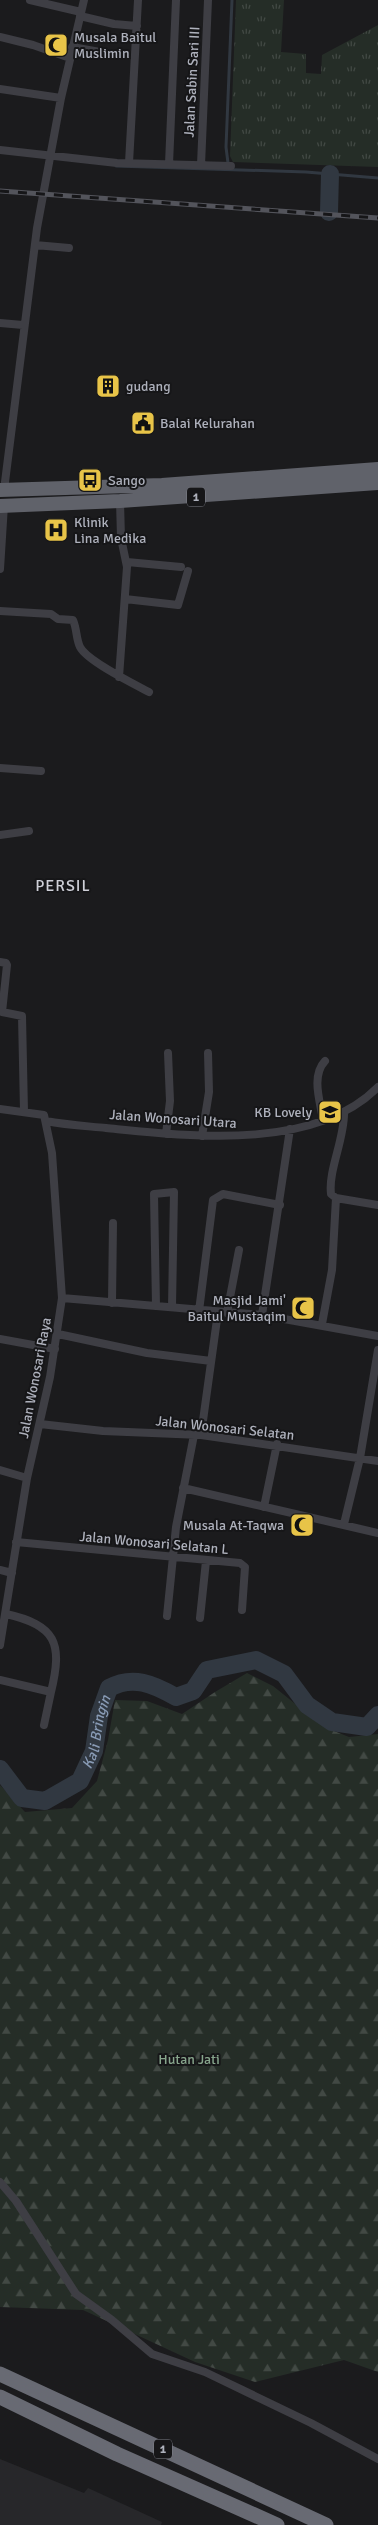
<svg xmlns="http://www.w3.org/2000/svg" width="378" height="2525" viewBox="0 0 378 2525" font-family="Signika,sans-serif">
  <defs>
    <pattern id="grass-tufts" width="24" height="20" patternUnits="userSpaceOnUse" patternTransform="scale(1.25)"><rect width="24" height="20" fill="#252d27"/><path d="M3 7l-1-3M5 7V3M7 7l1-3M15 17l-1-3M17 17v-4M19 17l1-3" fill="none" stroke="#424944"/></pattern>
    <pattern id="forest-firs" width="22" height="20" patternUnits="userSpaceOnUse" patternTransform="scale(1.25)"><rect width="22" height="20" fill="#252d27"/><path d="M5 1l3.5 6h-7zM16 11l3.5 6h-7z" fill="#424944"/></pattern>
  </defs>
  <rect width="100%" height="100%" fill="#1b1b1d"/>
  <path fill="#27272a" d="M0,2459L84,2493L88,2488L162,2522L161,2525H0Z"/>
  <path fill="url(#grass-tufts)" d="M236,0H284L281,52L306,54V73L321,74L322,55L378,25V167L233,162L230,156Z"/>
  <path fill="url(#forest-firs)" d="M247,1673L273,1686L324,1727L349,1737L378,1734V2372L344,2360L255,2382L195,2362L83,2310L0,2307V1785L25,1812L72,1808L97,1781L108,1740L115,1700L147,1701L182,1714L215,1692Z"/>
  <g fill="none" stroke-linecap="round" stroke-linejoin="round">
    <path stroke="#313841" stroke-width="3" d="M228,163L226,147L232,0
      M116,166L306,172L378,178"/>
    <g stroke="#313841" stroke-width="18">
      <path d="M329,212L330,174"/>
      <path id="s1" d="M0,1769L22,1798L45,1801L80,1781L94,1751L99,1716L109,1688C133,1675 153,1684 176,1697L193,1691L207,1670L256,1660L284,1674L307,1705L332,1722L367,1727L378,1715"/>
    </g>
    <path stroke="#3e3e44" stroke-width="8" d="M30,0L81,12
      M80,16L114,24L137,26
      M0,37L33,45L70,58
      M72,47L111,54
      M0,89L61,98
      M0,150L117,163L231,166
      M129,163L138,0
      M169,164L176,0
      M201,165L208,0
      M35,245L69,248
      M0,323L23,325
      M4,490L37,228L61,98L84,0
      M127,562L181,567
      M0,569L4,505
      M125,599L178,605L188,571
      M0,611L51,614L58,619L73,620C77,629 76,639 80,647C87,661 134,684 149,692
      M119,677L127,567L121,538L120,501
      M0,768L41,771
      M0,835L29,831
      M0,962L6,963L7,965L2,1012L22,1016L24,1111
      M0,1109L44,1115L52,1153L62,1298L50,1377L27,1478L0,1645
      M344,1112C345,1138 328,1170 331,1194L336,1198L378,1205
      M323,1120C320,1101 311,1076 325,1061
      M46,1121C66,1125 86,1126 106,1128C188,1136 314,1152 378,1087
      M166,1134L170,1101L168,1053
      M202,1136L209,1092L208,1053
      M62,1298L262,1315L378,1336
      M112,1303L113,1223
      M156,1306L154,1194L174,1192L172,1307
      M199,1311L213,1200L223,1194L280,1205
      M227,1313L239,1250
      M262,1315L290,1129
      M322,1324L332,1270L336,1198
      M58,1334L147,1353L211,1361
      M0,1339L55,1349
      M40,1424L103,1431L201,1435L378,1461
      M201,1435L218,1312
      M0,1470L27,1478
      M183,1488L378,1533
      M264,1507L277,1444
      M344,1524L360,1458L378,1350
      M16,1542L240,1563L245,1567L242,1610
      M0,1570L12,1573
      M167,1616L176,1527L194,1435
      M200,1618L206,1561
      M0,1680L51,1692C63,1643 56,1625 6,1614
      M44,1725L51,1692
      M0,2182L16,2201L76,2294L112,2320L152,2354L205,2372L311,2423L378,2459"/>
    <path stroke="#60626a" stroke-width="14" d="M0,490L162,485L378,469
      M0,506L120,501L378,483"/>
    <path stroke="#686a73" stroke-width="15" d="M0,2374L326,2525
      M0,2397L117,2454L277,2525"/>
    <g stroke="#53545b" stroke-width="5">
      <path id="rail" d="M0,191L378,218"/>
    </g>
    <use href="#rail" stroke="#161618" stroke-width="3" stroke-dasharray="9" stroke-linecap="butt"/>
  </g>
  <defs>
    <g id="mosque-square" transform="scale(1.25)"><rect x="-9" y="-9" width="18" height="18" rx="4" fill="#e8c448" stroke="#161618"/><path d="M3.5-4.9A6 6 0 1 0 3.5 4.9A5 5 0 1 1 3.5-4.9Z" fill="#111"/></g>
    <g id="building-square" transform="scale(1.25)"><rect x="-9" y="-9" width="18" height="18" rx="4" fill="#e8c448" stroke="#161618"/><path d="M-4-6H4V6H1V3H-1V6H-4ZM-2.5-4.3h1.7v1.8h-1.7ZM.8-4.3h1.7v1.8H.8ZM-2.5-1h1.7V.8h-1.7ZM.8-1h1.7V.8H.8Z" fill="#111"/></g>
    <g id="civic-square" transform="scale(1.25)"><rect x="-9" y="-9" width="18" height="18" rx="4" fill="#e8c448" stroke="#161618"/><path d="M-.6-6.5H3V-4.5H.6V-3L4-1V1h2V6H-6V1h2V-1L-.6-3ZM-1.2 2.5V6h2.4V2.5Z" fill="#111"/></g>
    <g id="bus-square" transform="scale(1.25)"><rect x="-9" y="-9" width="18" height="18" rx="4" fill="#e8c448" stroke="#161618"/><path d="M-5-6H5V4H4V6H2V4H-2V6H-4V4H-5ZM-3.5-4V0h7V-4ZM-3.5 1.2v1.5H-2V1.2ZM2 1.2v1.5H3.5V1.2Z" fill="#111"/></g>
    <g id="hospital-square" transform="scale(1.25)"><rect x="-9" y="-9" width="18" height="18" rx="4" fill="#e8c448" stroke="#161618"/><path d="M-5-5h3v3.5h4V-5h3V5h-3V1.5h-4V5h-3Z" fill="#111"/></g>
    <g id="school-square" transform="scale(1.25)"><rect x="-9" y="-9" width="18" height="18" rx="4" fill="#e8c448" stroke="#161618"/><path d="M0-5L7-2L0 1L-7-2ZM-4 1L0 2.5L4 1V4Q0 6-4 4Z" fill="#111"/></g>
  </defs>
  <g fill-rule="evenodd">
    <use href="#mosque-square" x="56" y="45"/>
    <use href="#building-square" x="108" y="386"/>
    <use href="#civic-square" x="143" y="423"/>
    <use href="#bus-square" x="90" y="480"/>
    <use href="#hospital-square" x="56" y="530"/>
    <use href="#school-square" x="330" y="1112"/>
    <use href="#mosque-square" x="303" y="1308"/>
    <use href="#mosque-square" x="302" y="1525"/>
  </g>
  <g text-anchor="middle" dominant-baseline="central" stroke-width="4" stroke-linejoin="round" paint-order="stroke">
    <g fill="#161618" stroke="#80828b" stroke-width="1">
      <rect x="187" y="487.5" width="18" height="19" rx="4"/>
      <rect x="154" y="2439.5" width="18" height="19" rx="4"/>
    </g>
    <g font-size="12" font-weight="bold" fill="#aeb1bc">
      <text x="196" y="497">1</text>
      <text x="163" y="2449">1</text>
    </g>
    <g font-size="14" fill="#aeb1bc" stroke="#161618" text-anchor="start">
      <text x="74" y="37">Musala Baitul<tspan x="74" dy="16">Muslimin</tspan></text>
      <text x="126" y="386">gudang</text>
      <text x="160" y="423">Balai Kelurahan</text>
      <text x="108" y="480">Sango</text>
      <text x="74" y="522">Klinik<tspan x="74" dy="16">Lina Medika</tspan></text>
      <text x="312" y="1112" text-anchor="end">KB Lovely</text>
      <text x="286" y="1300" text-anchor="end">Masjid Jami'<tspan x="286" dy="16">Baitul Mustaqim</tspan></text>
      <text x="284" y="1525" text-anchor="end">Musala At-Taqwa</text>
    </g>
    <g font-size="14" fill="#aeb1bc" stroke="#161618">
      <text transform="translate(192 82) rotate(-87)">Jalan Sabin Sari III</text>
      <text transform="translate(173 1119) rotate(4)">Jalan Wonosari Utara</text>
      <text transform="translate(35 1378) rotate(-79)">Jalan Wonosari Raya</text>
      <text transform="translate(225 1428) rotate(6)">Jalan Wonosari Selatan</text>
      <text transform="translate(154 1543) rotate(5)">Jalan Wonosari Selatan L</text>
    </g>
    <g font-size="14" fill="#87a58c" stroke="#161618">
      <text x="189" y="2059">Hutan Jati</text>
    </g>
    <g font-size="15" font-style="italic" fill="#889ab4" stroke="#161618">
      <text stroke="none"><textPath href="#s1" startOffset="152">Kali Bringin</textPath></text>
    </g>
    <g font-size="16" letter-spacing="1" fill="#cfd0d8" stroke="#161618">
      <text x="63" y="886">PERSIL</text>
    </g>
  </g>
</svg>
